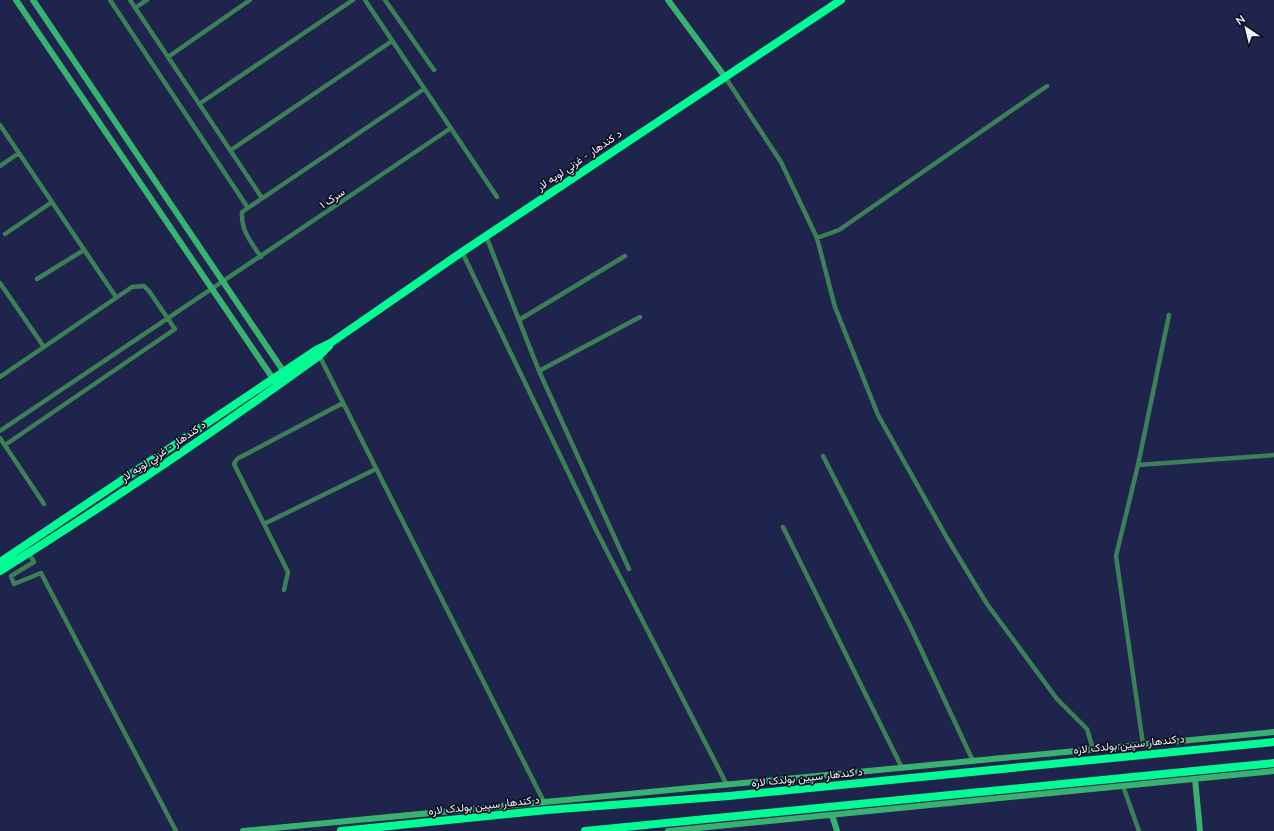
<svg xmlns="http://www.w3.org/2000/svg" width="1274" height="831" viewBox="0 0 1274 831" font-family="Mulish,Vazirmatn,sans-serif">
  <rect width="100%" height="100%" fill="#1f244c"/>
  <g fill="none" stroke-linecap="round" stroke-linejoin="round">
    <path stroke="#3b8057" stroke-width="4.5" d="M110,0L248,208
      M130,0L262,198
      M365,0L497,197
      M385,0L434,70
      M135,8L147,0
      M168,57L250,0
      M725,77L781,162L817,238L835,307L878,415L947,538L987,604L1057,699L1087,729L1093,749
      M199,104L353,0
      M0,125L116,297
      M231,150L392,41
      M0,166L19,153
      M5,234L52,202
      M486,236L539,371L629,569
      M817,238L839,230L1047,86
      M462,252L597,532L727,785
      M261,257C251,242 241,231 242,212L424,89
      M37,279L84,250
      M0,283L44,347
      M519,320L625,256
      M319,355L544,802
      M539,371L640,317
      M0,377L132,287L144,286L149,291L175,329L5,445
      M0,431L451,128
      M0,438L44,504
      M823,456L910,626L973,761
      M1138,465L1274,455
      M264,524L376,469
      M783,527L902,768
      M28,552L34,562L11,576L14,584L41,573L176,831
      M284,590L288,572L234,464L237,459L343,403
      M1143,744L1116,556L1138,465L1169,315
      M1123,786L1139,831"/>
    <path stroke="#38b270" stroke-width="6" d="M16,0L278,386
      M33,0L286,375
      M668,0L725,77
      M1195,779L1200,831
      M832,815L837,831
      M243,831L1274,732
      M668,831L1274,771"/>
    <path stroke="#01fb94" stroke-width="8" d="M0,562L316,350L332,342L462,252L841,0
      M0,571C109,503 215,431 319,356L329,346
      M341,831L547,810L729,796L1274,742
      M585,831L1274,763"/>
  </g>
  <g text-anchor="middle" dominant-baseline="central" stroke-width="3.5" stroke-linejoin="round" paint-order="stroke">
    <g font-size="11" fill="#f0f2fd" stroke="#0d1021">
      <text transform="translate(579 160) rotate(-34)">د کندهار - غزني لويه لار</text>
      <text transform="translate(332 198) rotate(-34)">سرک ۱</text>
      <text transform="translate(163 451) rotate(-34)">د کندهار - غزني لويه لار</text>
      <text transform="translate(1129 744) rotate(-6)">د کندهار سپین بولدک لاره</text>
      <text transform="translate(807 777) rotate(-6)">د کندهار سپین بولدک لاره</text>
      <text transform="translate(484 805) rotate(-6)">د کندهار سپین بولدک لاره</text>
    </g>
  </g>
  <g transform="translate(1246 28) rotate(325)" stroke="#0d1021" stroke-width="3" paint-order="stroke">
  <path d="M0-3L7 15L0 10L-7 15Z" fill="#f0f2fd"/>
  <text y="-6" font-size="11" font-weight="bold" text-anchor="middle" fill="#f0f2fd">N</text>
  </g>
</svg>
